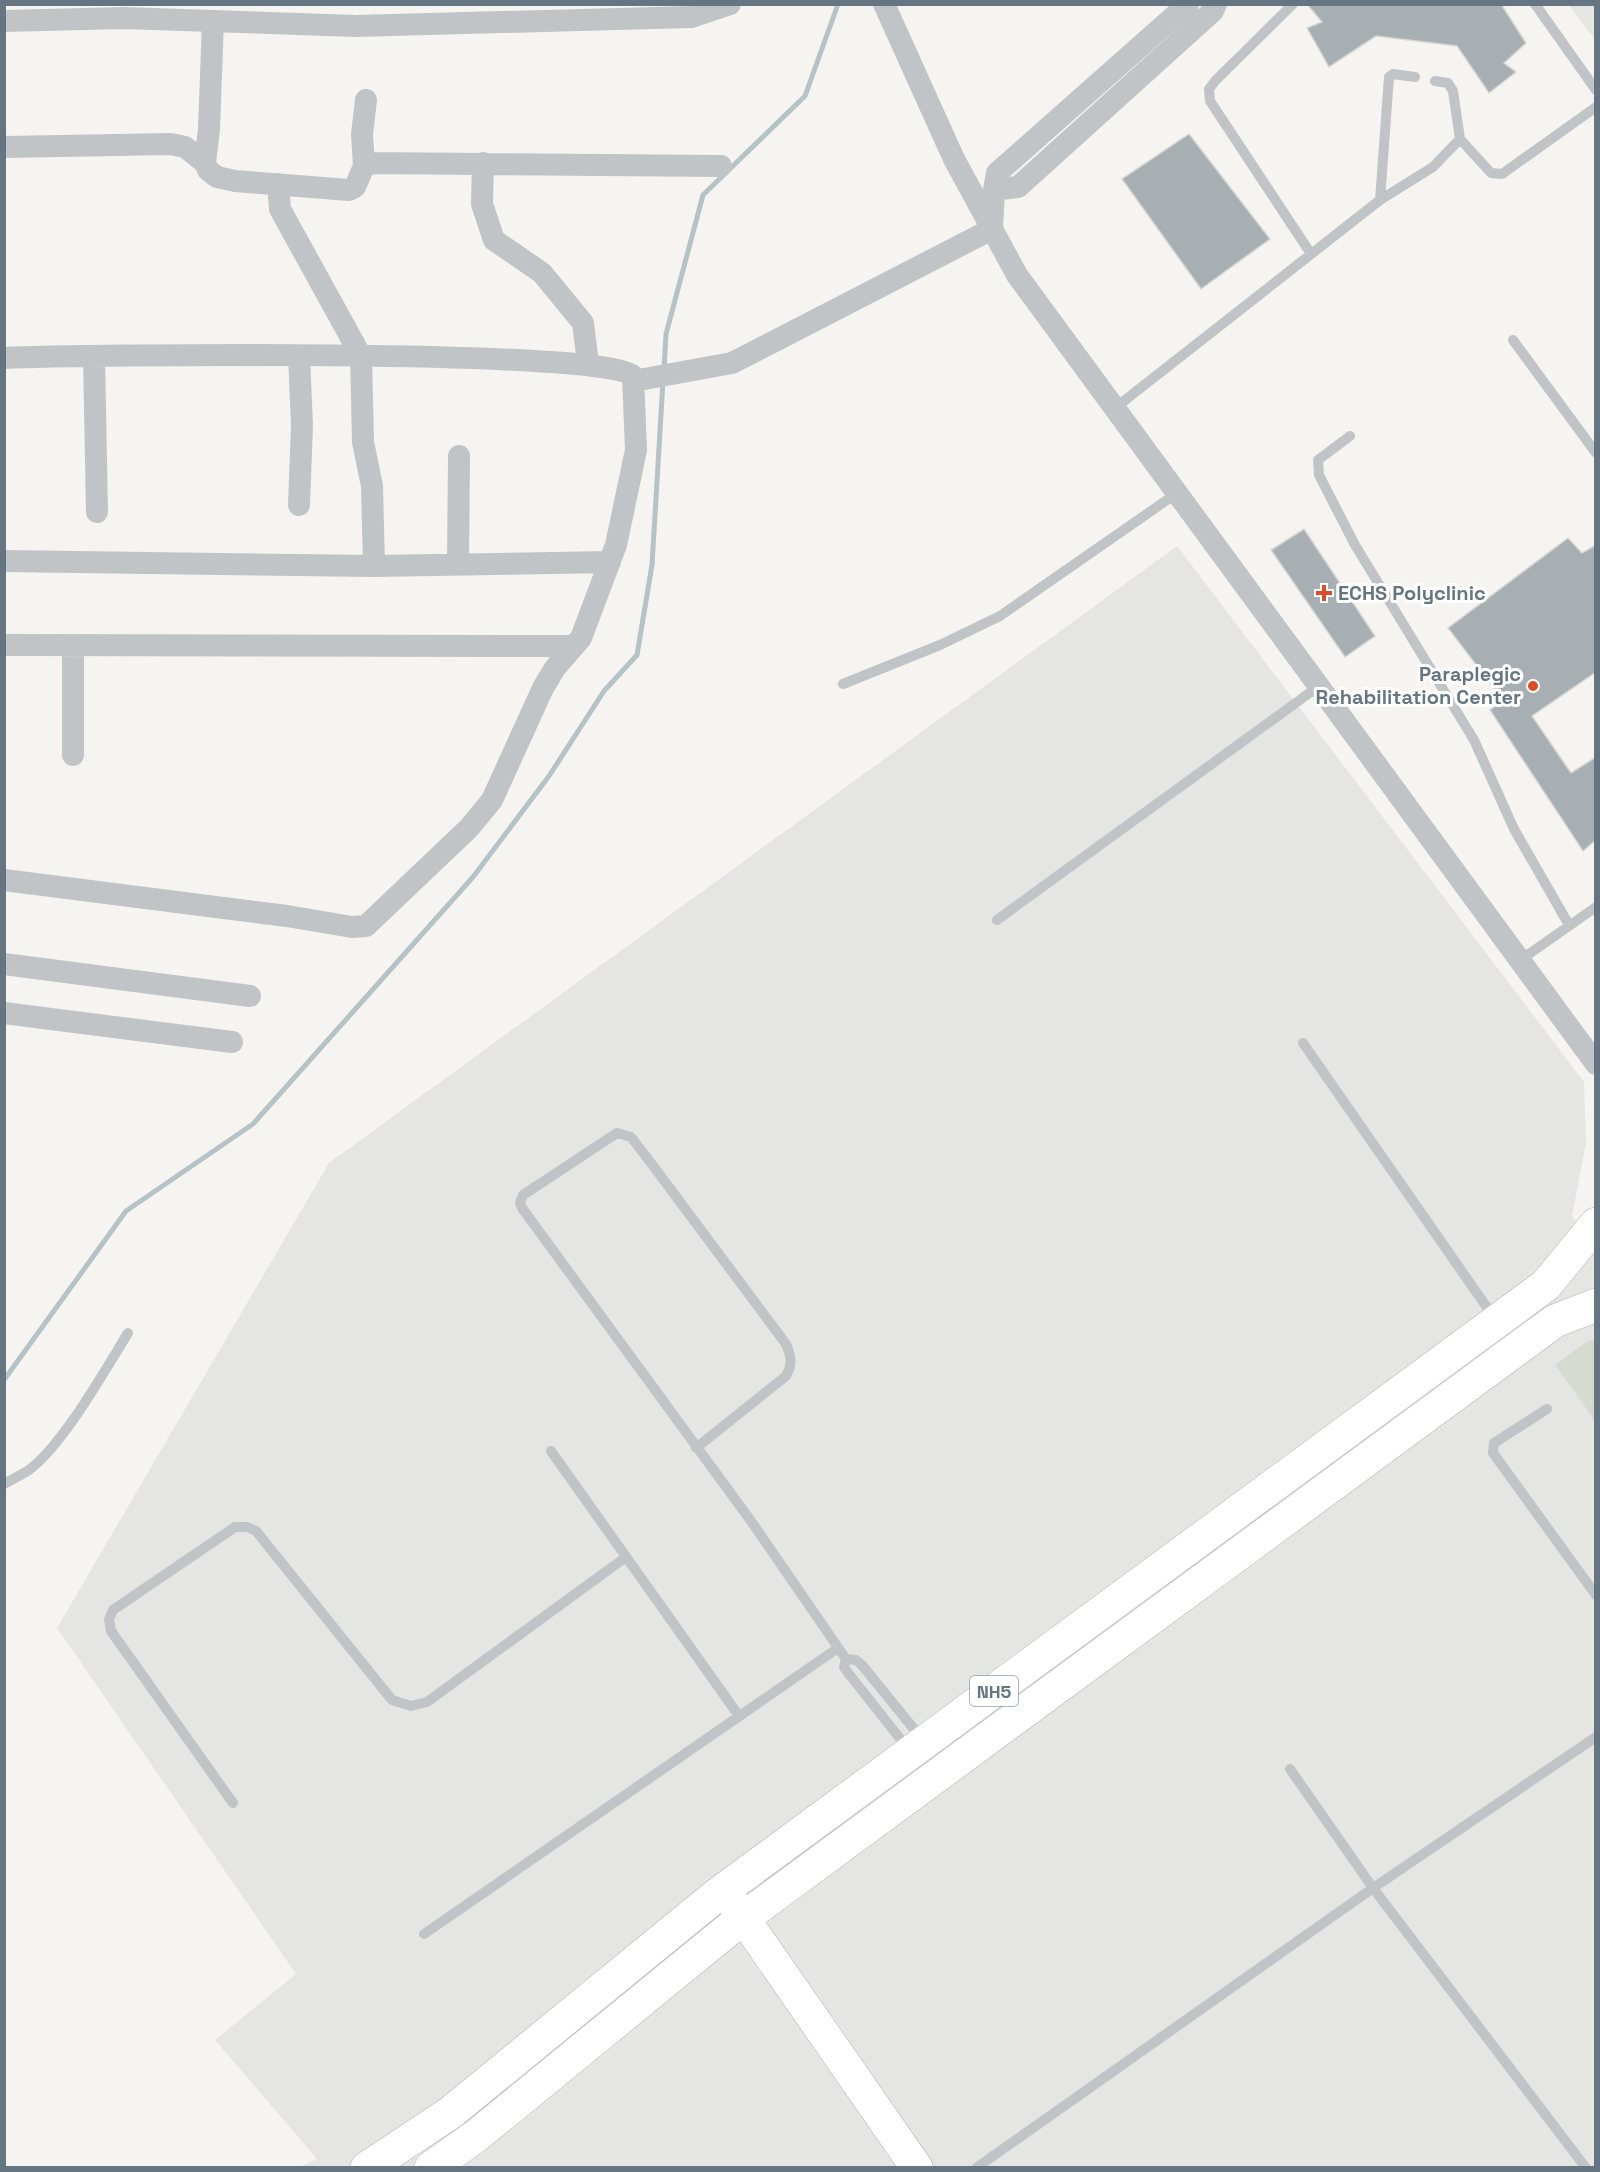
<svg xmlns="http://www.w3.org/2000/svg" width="1600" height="2172" viewBox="0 0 1600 2172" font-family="'Space Grotesk',sans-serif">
  <rect width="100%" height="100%" fill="#f5f4f1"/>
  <path fill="#e5e6e4" d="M1569,5H1595V40Z
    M1177,546L1584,1082L1586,1143L1572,1216L1596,1250L1595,2167H300L317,2159L215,2040L296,1974L57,1628L329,1163Z"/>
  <path fill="#d6dbd2" d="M1595,1339H1596L1595,1421L1555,1365L1586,1342Z"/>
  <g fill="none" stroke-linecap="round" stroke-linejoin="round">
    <path stroke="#b6c3c6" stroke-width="5" d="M664,369L666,334L703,195L805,96L838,4
      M4,1380L126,1211L253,1124L473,877L549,776L604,691L637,655L652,565L663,381"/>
  </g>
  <path fill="#a7afb3" stroke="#d6d6d4" stroke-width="1.5" d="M1307,4H1501L1526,43L1504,63L1516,72L1489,93L1457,46L1376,36L1329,67L1307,28L1322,22Z
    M1189,134L1270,239L1201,289L1122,179Z
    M1304,529L1375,636L1345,657L1271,550Z
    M1568,538L1582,553L1596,545V672L1532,716L1571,773L1596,757V840L1583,851L1490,710L1503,700L1448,628Z"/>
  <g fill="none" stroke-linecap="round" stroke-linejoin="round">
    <g stroke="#b0b6ba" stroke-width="33">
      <path id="secondary" d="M724,1890L917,2168"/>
    </g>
    <g stroke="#b1b5b8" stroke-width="34">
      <path id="highway" d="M367,2168L450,2113L718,1894L1546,1285L1596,1224
        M431,2168L476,2136L734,1925L1555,1321L1596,1305"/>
    </g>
    <path stroke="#c0c4c7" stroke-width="10" d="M1293,4L1216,80L1209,89L1210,101L1311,254
      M1535,4L1596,90
      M1460,139L1491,173L1502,174L1596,107
      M1380,200L1433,167L1460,139L1453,91L1448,83L1435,81
      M1513,340L1596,453
      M1115,408L1380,200L1389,77L1393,74L1415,77
      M1350,436L1318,460L1319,475L1355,545L1474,740L1514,829L1569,925
      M843,684L940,645L1000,616L1177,493
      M997,920L1319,686
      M1519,961L1596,907
      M1303,1043L1495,1319
      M1547,1409L1494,1443L1493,1453L1596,1595
      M696,1448L786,1376C793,1364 791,1356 786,1344L651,1163L631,1137L617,1133L523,1195L520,1203L522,1208L751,1521L846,1659L844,1667L849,1674L909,1750
      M551,1451L739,1716
      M4,1484C13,1479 21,1475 29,1470C63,1445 105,1370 128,1333
      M846,1659L856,1660L862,1665L922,1739
      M1290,1769L1373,1888L1586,2168
      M233,1803L111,1631L109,1619L113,1610L235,1527H247L256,1531L392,1700L411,1706L427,1702L626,1557
      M424,1934L838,1648
      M976,2168L1373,1888L1596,1737"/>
    <path stroke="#c0c4c7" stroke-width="22" d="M884,4L954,159L1017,275L1596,1064
      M4,21L124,18L356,26L691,17L730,4
      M213,21L209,129L205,163L208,170L217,177L235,181L349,190L355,187L364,166L374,163L721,166
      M4,147L171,144L185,147L205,163
      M483,163L482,204L494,240L542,273L583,323L588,363
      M364,166L362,134L366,100
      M278,184L280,209L361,356L363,442L372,486L374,566
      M994,190L1018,187L1213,11L1216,4
      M94,356L97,512
      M299,356L302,425L299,505
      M4,358C75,355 609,348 633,376L636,450L616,545L581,638L555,668L543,688L492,800L469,828L366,926L352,927L287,916L4,880
      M633,381L732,363L992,229L994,190L997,173L1188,4
      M4,561L374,566L610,562
      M458,564L459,456
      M4,645L573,646
      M73,646V755
      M4,964L250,996
      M4,1013L232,1042"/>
    <use href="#secondary" stroke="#fff" stroke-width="32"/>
    <use href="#highway" stroke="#fff" stroke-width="33"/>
  </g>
  <g fill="#db4c2a" stroke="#fff" stroke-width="2">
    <path d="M1321 584h6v6h6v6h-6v6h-6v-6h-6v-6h6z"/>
    <circle cx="1533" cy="686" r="6"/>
  </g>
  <g text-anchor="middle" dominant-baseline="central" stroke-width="6" stroke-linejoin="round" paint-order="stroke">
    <rect fill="#fff" stroke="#939ea7" stroke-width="1.5" x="970" y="1676" width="48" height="30" rx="4.5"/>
    <g font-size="18" font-weight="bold" fill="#657581">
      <text x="994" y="1691">NH5</text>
    </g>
    <g font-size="20" font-weight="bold" fill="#657581" stroke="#fff" text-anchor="start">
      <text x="1338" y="593">ECHS Polyclinic</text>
      <text x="1521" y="674" text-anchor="end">Paraplegic<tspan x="1521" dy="23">Rehabilitation Center</tspan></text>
    </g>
  </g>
  <rect width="1600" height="2172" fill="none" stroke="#657581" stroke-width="12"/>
</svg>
